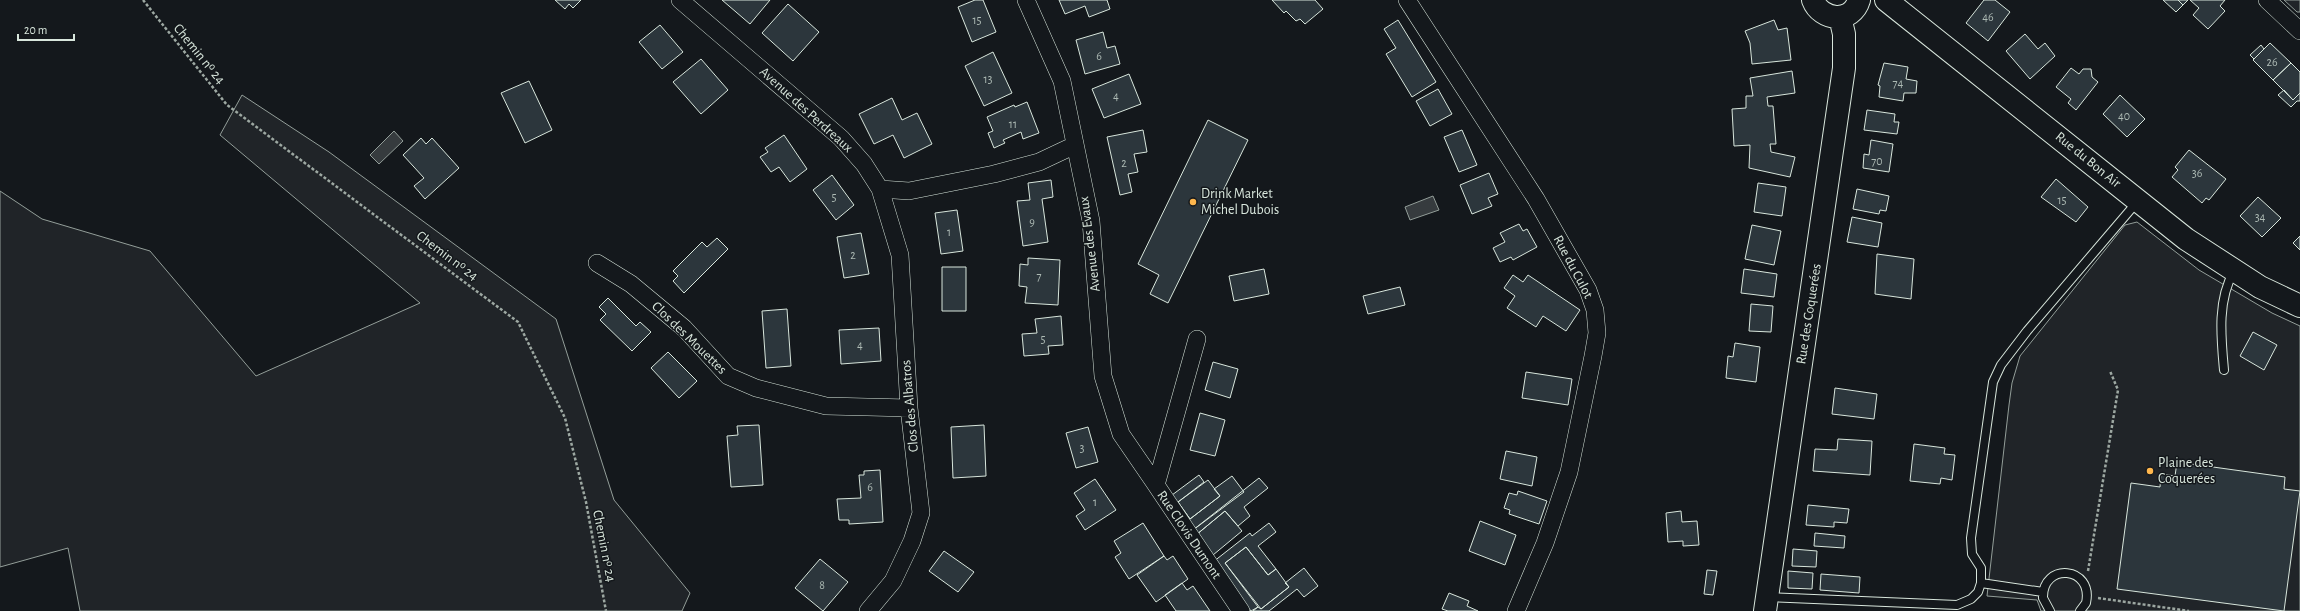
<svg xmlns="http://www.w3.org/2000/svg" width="2300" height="611" viewBox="0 0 2300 611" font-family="'Alegreya Sans',sans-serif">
  <rect width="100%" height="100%" fill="#14181c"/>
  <path fill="#202428" stroke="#939e99" d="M2284,0H2300V12H2297Z
    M242,95L329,152L556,319L614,500L690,593L682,611H80L68,548L0,567V191L42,219L150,251L256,376L420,303L220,135Z
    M2137,222L2199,270L2272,313L2300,326V611H2041L2037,600L1987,596L2009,405L2012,383L2020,356L2125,225Z"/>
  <path fill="#363b3e" stroke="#939e99" d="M394,131L403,141L379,164L370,155Z
    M1433,196L1439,210L1410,220L1405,207Z"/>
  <path fill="#2c363c" stroke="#d8e6dc" d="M555,0H581L573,8L569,4L565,9Z
    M722,0H770L750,24Z
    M975,0H983L996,32L972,42L958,7Z
    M1059,0H1107L1110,9L1089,17L1085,6L1065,14Z
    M1272,0H1315L1323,9L1305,24L1300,19L1296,21L1286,11L1284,13Z
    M1984,0H1995L2010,12L1988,41L1966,23Z
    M2163,0H2178L2183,5L2176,12Z
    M2178,0H2188L2183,5Z
    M2190,0H2225L2220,6L2225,11L2208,29L2193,15L2199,8Z
    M788,4L819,32L793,61L762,33Z
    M1398,20L1436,82L1412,97L1386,54L1396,48L1384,29Z
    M1774,20L1778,30L1787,28L1791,60L1752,64L1750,43L1745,31Z
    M660,25L683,52L662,69L639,42Z
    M1103,32L1107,48L1115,46L1120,64L1085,74L1076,40Z
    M2025,34L2038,49L2045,43L2055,56L2030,79L2006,51Z
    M2270,43L2291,63L2273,80L2253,60Z
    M2261,45L2264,49L2254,59L2250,55Z
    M993,52L1012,93L984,106L965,66Z
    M701,59L728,90L701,114L673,82Z
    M1884,63L1908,67L1906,79L1917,81L1916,93H1904L1903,101L1879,97L1880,86L1878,85Z
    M2291,63L2300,72V93L2293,100L2273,80Z
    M2071,68L2079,74L2083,69H2091L2092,77L2098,82L2076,110L2068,103L2071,99L2056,87Z
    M1792,71L1795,93L1767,97L1768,106H1773L1776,144H1770L1771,152L1795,157L1790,177L1749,168L1750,145L1734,146L1732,109L1746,108V96H1753L1750,78Z
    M1129,74L1141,104L1104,118L1092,89Z
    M529,81L552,130L525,143L501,93Z
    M1438,89L1452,114L1430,126L1416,101Z
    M2284,90L2293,100L2300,93V101H2297L2291,107L2278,95Z
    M2120,95L2145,119L2127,137L2103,114Z
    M892,98L902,120L917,113L932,144L904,158L893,135L874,144L859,114Z
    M1027,102L1039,133L1023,139L1021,132L1003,140L1005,143L994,148L988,133L993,131L987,117L1014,105L1015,107Z
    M1867,110L1895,114L1894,122H1899L1897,134L1864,130Z
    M1208,120L1248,140L1168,303L1150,294L1159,275L1138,264Z
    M1143,130L1147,152L1134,154L1138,172L1128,174L1132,192L1120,195L1107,137Z
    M1462,130L1477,165L1459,172L1444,137Z
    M784,135L807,169L790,182L779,167L771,172L760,157L768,152L765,148Z
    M421,138L426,144L432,138L459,168L425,199L414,186L424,178L403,155Z
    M1871,140L1893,144L1889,172L1863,168L1864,154L1869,155Z
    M2189,150L2226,179L2209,200L2206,198L2202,203L2172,177L2178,170L2175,167Z
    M1489,173L1498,194L1488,198L1492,206L1472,214L1460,185Z
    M832,175L854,205L836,220L813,190Z
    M2056,179L2088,207L2076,222L2041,197Z
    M1051,180L1053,197L1042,199L1048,242L1023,246L1017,201L1030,200L1028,183Z
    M1758,183L1786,187L1782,216L1754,212Z
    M1857,189L1889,196L1886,211L1880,210L1879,214L1853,209Z
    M2258,197L2281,218L2262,237L2240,216Z
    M957,210L963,251L941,254L935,213Z
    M1852,217L1882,223L1878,247L1847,242Z
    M1519,224L1523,231L1527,229L1537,247L1513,260L1511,257L1500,262L1493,248L1505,242L1500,233Z
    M1752,225L1781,231L1774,265L1745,259Z
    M861,233L869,274L844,278L837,237Z
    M2300,236V250L2293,243Z
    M717,238L728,249L684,293L673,281L678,276L673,271L702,242L707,247Z
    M1877,254L1914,259L1911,299L1875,294Z
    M1028,258L1060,260L1058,305L1025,303L1027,287L1019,286L1020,264L1028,265Z
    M942,267H966V311H942Z
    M1264,269L1269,294L1234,301L1229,276Z
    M1744,269L1777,274L1774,297L1741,293Z
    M1513,275L1523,282L1528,275L1580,310L1566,331L1543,316L1536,327L1507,308L1515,296L1504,288Z
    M1400,287L1405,305L1368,314L1363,296Z
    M608,298L636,326L640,322L651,332L632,351L600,320L606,314L599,307Z
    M1751,304L1773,306L1771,332L1749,331Z
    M787,309L791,366L766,368L762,311Z
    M1061,316L1063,345L1048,346L1049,354L1024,356L1022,334L1037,333L1035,319Z
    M879,328L881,361L841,364L839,330Z
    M2253,332L2277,345L2264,370L2240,356Z
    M1735,343L1760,347L1756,382L1726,378L1728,356L1733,357Z
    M668,352L697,381L679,398L651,368Z
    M1213,362L1238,369L1230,398L1205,390Z
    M1526,372L1572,379L1568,405L1522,398Z
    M1835,388L1877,394L1874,419L1832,414Z
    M1200,413L1225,420L1215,456L1190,450Z
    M759,425L763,485L731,487L727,436L738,435L737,426Z
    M984,425L986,476L953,478L951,427Z
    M1088,427L1098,462L1076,468L1066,433Z
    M1838,439L1872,441L1870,475L1813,471L1815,449L1837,450Z
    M1914,444L1945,448L1944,454L1955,455L1952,480L1941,478L1940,484L1910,481Z
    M1506,451L1537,457L1532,486L1500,479Z
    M2177,462L2285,477L2284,489L2300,491L2284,611L2117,589L2131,483L2160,487L2161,474L2175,476Z
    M880,470L883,522L849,524V520H839L837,499L861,498L859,475H864V471Z
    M1199,475L1204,482L1178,502L1190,519L1220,496L1214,489L1232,476L1244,492L1193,530L1168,498Z
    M1259,478L1268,488L1244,507L1250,516L1238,526L1225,511L1196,535L1193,530Z
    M1095,479L1116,510L1085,530L1076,516L1085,510L1074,493Z
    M1208,480L1220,496L1190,519L1178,502Z
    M1518,491L1547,501L1539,524L1509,514L1510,510L1504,508L1509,493L1517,495Z
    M1808,505L1849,509L1847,523L1834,522V527L1806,525Z
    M1225,511L1242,531L1213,555L1196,535Z
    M1681,511L1682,522L1697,521L1699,545L1683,546V541L1668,542L1666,513Z
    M1480,521L1516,535L1505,565L1469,551Z
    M1143,523L1164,556L1129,579L1115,557L1121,553L1114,541Z
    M1269,523L1276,532L1258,546L1276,569L1268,575L1246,547L1225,563L1258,607L1251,611L1213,562L1250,533L1252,536Z
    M1815,533L1845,536L1844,548L1814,546Z
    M1246,547L1268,575L1276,569L1289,587L1261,609L1225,563Z
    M1793,549L1817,551L1816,567L1792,566Z
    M944,551L974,572L958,592L929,571Z
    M1164,556L1167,560L1173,556L1188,579L1156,602L1137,575Z
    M820,559L848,582L823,611L795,588Z
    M1304,568L1318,586L1304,597L1297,589L1269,611H1253L1258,607L1261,609L1289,587L1285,583Z
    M1707,570L1717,571L1713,595L1704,594Z
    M1788,571L1813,573L1812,589L1788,588Z
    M1821,574L1860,577L1859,593L1820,590Z
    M1182,583L1187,590L1193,586L1210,611H1176L1165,595Z
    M1449,593L1469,601L1467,606L1478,611H1448L1442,609Z"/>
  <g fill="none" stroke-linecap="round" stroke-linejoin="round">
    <g stroke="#d8e6dc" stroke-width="10">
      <path id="lane" d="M2224,370C2221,337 2217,300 2234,271
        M1981,583L2043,592
        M1768,597L1957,605L1971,599L1978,592L1981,583V568L1972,554L1971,538L1993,382L2001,365L2027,331L2137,202
        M2050,611L2043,598C2042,562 2094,566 2086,603L2080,611"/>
    </g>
    <g stroke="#d8e6dc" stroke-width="18">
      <path id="street" d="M680,0L841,138L864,164L880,189L909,191L994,174L1039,162L1075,145
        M1026,0L1062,81L1091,221L1103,376L1121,434L1156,485
        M1407,0L1536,199L1588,290L1595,310L1597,333L1593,356L1569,472L1545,543L1516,611
        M2267,0L2300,31
        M597,263L631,284L684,328L728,376L756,388L826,406L909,408
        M1197,339L1156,485L1241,611
        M868,611L893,581L912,541L921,513L909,408L900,255L880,189"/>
    </g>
    <g stroke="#d8e6dc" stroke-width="24">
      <path id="secondary" d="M1813,0C1821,21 1852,24 1859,0
        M1886,0L2186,239L2260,287L2300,306
        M1765,611L1844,68V34L1840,17"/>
    </g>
    <path stroke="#9da8a2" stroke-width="2.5" stroke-dasharray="3 2" stroke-linecap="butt" d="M143,0L227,105L518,322L565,418L586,502L606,611
      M2088,571L2118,390L2110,371
      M2098,598L2189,611"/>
    <use href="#lane" stroke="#14181c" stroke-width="8"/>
    <use href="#street" stroke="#14181c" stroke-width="17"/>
    <use href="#secondary" stroke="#14181c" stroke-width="22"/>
  </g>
  <g fill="#ffb74d" stroke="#14181c" stroke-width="1.5">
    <circle cx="1193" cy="202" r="4"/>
    <circle cx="2150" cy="471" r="4"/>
  </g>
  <g text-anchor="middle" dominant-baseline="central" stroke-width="3" stroke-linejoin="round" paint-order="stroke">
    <g font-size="12" fill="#adbab4">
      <text x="1988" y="17">46</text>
      <text x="977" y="20">15</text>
      <text x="1099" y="56">6</text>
      <text x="2272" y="62">26</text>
      <text x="988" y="79">13</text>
      <text x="1898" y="83">74</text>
      <text x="1116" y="96">4</text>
      <text x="2124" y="116">40</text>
      <text x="1013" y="124">11</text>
      <text x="1877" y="161">70</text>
      <text x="1124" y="163">2</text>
      <text x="2197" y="173">36</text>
      <text x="834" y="197">5</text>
      <text x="2062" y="200">15</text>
      <text x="2260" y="217">34</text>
      <text x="1032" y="222">9</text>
      <text x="949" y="232">1</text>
      <text x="853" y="255">2</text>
      <text x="1039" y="276">7</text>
      <text x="1043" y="339">5</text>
      <text x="860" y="345">4</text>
      <text x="1082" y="448">3</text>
      <text x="870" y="487">6</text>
      <text x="1095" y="502">1</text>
      <text x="822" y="585">8</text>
    </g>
    <g font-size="14" fill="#d8e6dc" stroke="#14181c">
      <text transform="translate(199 54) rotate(51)">Chemin nᵒ 24</text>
      <text transform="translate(806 110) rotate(42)">Avenue des Perdreaux</text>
      <text transform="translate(2088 160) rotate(39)">Rue du Bon Air</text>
      <text transform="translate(1090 244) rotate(-97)">Avenue des Evaux</text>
      <text transform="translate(447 256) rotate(37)">Chemin nᵒ 24</text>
      <text transform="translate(1573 267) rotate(62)">Rue du Culot</text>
      <text transform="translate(1809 314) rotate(-81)">Rue des Coquerées</text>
      <text transform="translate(689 338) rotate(44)">Clos des Mouettes</text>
      <text transform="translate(910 406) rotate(-95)">Clos des Albatros</text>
      <text transform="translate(1189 535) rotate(56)">Rue Clovis Dumont</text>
      <text transform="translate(604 546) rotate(79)">Chemin nᵒ 24</text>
    </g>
    <g font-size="14" fill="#d8e6dc" stroke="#14181c" text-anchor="start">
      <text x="1201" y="194">Drink Market<tspan x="1201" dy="16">Michel Dubois</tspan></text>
      <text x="2158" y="463">Plaine des<tspan x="2158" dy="16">Coquerées</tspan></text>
    </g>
  </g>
  <path d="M18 34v6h56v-6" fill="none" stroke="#d8e6dc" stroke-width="2"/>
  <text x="24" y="34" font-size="12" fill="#d8e6dc" stroke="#14181c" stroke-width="3" paint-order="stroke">20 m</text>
</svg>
